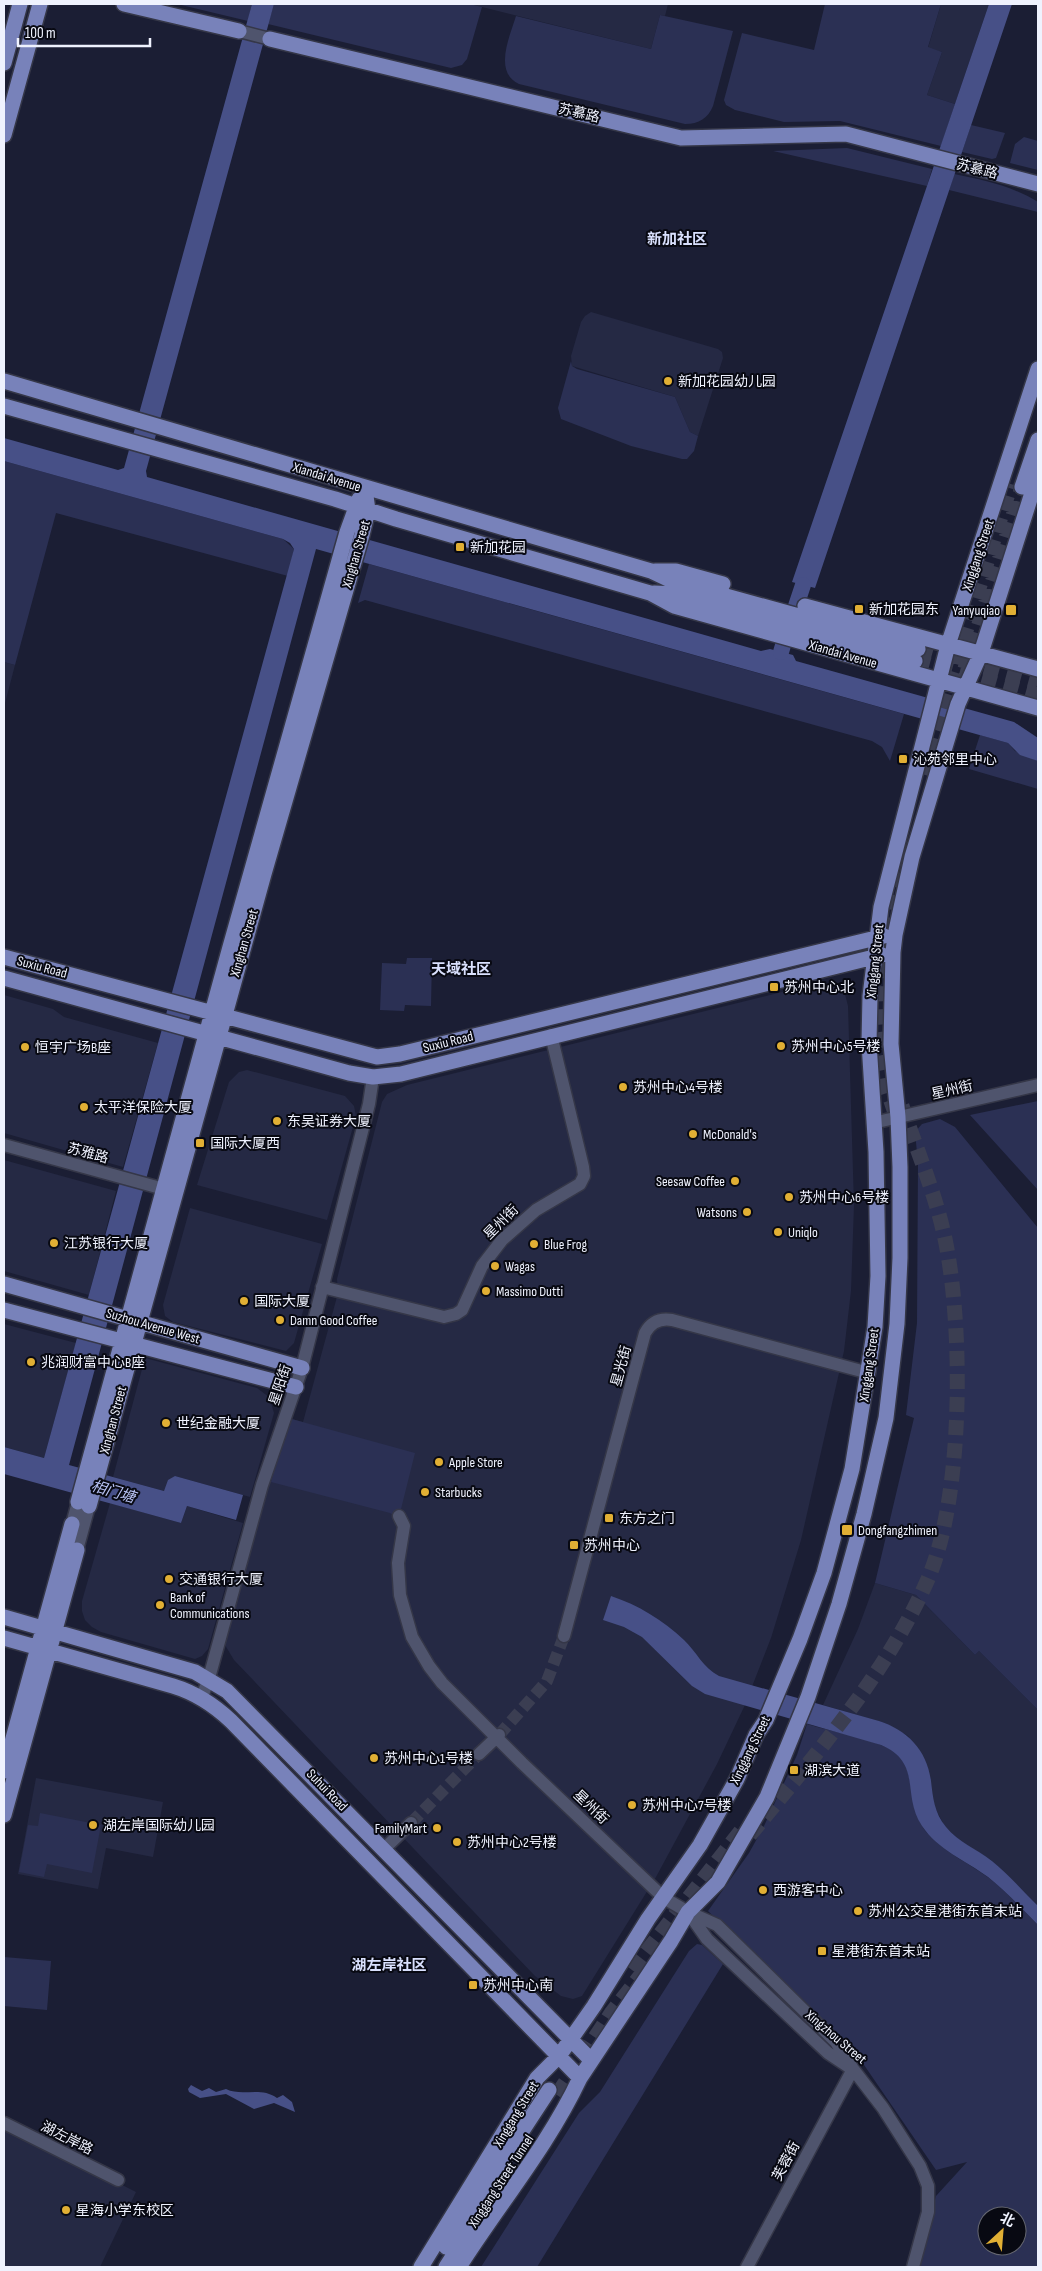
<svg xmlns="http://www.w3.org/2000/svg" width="1042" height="2271" viewBox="0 0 1042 2271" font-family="'Sofia Sans Condensed','Noto Sans SC',sans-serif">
  <rect width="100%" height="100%" fill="#1b1e34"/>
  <path fill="#252944" d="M470,4H668L665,16L660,15L651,49Z
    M941,4H989L955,104L927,95L942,52L928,48Z
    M591,312L718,349L722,352L723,358L698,436L690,432L675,397L572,366L571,356L581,322L585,316Z
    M4,662L15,665L4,707Z
    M822,982L838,985L845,994L848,1006L854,1205L851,1291L844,1351L801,1540L771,1638L744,1707L717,1764L656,1877L582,1996L573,1999L561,1996L535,1976L234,1660L222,1640L263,1480L271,1482L288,1418L303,1422L338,1293L337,1279L382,1102L387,1094L407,1085Z
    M4,995L53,1009L64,1017L158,1043L123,1167L4,1133Z
    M247,1070L345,1096L354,1106L356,1116L327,1220L197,1185L229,1082L239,1072Z
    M4,1160L116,1191L89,1295L4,1271Z
    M190,1208L322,1244L294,1343L286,1351L173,1322L165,1316L163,1305Z
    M4,1324L76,1343L44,1458L4,1447Z
    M145,1358L257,1388L269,1397L274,1413L250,1497L175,1476L164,1491L113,1477Z
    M110,1503L181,1523L187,1506L243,1523L208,1649L202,1656L195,1659L101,1632L92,1627L85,1620L82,1611V1601Z
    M875,1583L916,1595L975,1655L979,1651L1038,1710V1906L991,1860L960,1841L945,1827L933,1804L927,1765L908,1736L885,1723L823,1705L858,1629Z
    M36,1778L163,1802L153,1857L106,1848L98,1889L18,1874Z
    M4,2125L136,2192L100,2267H4Z"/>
  <path fill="#2b3054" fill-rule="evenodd" d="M177,4H252L248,21Z
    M274,4H470L482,7L467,59L462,65L451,68L268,24Z
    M825,4H941L928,47L942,52L927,95L955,104L941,146L840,121L784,122L735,110L726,105L724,100L742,33L814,50Z
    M660,15L733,31L713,106C708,118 699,124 685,124L519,84C493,72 510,36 516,16L651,49Z
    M971,125L1005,133L996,158L992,159L962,152Z
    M1024,137L1038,141V170L1010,163L1015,144Z
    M847,148L932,169L927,186L773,151Z
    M954,174C984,180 1012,186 1038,202V212L949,190Z
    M571,361L572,366L577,369L675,397L690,432L698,436L694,451L687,459H682L631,446L561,419L558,408Z
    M4,461L283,539L294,549L288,576L56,513L15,665L4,662Z
    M369,564L904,714L890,761L882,747L872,741L365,600L358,603Z
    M980,735L1008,743L1015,751L1038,761V789L969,769Z
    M407,958H432L431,1006L405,1005L404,1011L380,1010L382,963L406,964Z
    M1038,1101V1190L970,1115Z
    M940,1119L955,1127L1038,1228V1710L979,1651L975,1655L916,1595L875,1583L914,1418L906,1415L917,1323L918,1163L915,1132L922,1124Z
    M288,1418L415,1453L397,1525L396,1517L390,1513L271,1482Z
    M807,1724C828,1731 886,1741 900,1756C915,1771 907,1814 930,1836C947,1854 969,1863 989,1878C1006,1891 1022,1909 1038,1925V2267H918L936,2196L967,2162L936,2170L862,2062L708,1911L749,1853L764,1826L797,1755ZM987,2216H1017V2246H987Z
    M40,1813L101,1825L92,1873L47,1864L44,1877L19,1872L28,1825L38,1826Z
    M697,1944L702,1945L723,1964L537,2267H481L579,2113L600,2092L689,1951Z
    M4,1957L51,1961L47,2010L4,2006Z"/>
  <path fill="#475087" d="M252,4H274L146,471L147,477L761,651L770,649L793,655L796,661L1014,722L1038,738V761L1020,755L1008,743L316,549L69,1465L164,1491L168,1480L175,1476L243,1495L236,1520L187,1506L181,1523L4,1474V1447L44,1458L294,549L290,543L283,539L4,461V438L118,470L124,468Z
    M989,4H1012L815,588L792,582Z
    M611,1596C638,1605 663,1620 684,1640C696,1651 703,1668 719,1676L879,1721C907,1730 927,1750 931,1781C933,1798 934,1812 946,1827C958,1842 977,1849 992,1861C1008,1874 1023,1891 1038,1906V1925C1022,1909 1006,1891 988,1877C965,1860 938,1850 922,1826C901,1794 923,1763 881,1745L705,1694L692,1686L642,1637L624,1627L603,1620Z
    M191,2085L202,2091L209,2088L216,2092L226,2089C242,2097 261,2086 277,2098L283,2095L292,2102L295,2112L274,2103L254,2109L226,2094L200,2098L189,2092L188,2089Z"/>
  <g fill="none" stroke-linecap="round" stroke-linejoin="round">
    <path stroke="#475087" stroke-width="16" d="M795,609L803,585
      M781,652L787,632"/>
    <path stroke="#3b3e52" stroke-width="12" stroke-dasharray="12 6" stroke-linecap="butt" d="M499,1735L547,1681L564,1636
      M411,1823L479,1754"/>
    <path stroke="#3b3e52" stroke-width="15" stroke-dasharray="15 8" stroke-linecap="butt" d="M918,649L1038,682
      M915,661L1038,695
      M958,691L1022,487
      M922,774L1011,484
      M875,1033L887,1089L895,1113
      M887,1047C876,982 887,918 906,856
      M750,1835C815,1755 886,1675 928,1579C963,1497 963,1337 947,1249C938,1199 917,1151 901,1103
      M632,1970L744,1827
      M557,2095L612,2012L648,1966"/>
    <g stroke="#353748" stroke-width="15">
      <path id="minor" d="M239,31L270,39
        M873,1123L1038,1085
        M4,1145L164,1189
        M322,1287L444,1317L456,1314L462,1310L482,1266L502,1240L536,1210L580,1184L584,1176L583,1167L551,1035
        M399,1516L404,1526L398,1563L400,1595L412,1637L429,1666L442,1683L522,1763L664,1898L688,1912L717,1925L836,2042L853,2069L883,2108L920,2166L928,2186V2212L913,2267
        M72,1524L78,1502
        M77,1550L89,1506
        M564,1636L645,1333C651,1322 660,1318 672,1320L869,1373
        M202,1697L209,1678L262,1485L302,1368L369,1104L373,1077
        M479,1754L499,1735
        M384,1849L411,1823
        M688,1912L707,1939L828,2053L849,2067
        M4,2123L118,2180
        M747,2267L853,2069"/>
    </g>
    <g stroke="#353748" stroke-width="18">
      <path id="major" d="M124,4L239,31
        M270,39L681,138L846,134L1038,184
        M4,63L20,4
        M4,135L40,4
        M4,381L651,571L672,581L918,649
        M4,406L335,499L396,519L650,593L674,606L1038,708
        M1022,487L1038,440
        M655,571H676L723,584
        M654,593L677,594L915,661
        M805,606L1038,669
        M4,957L377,1057L400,1054L884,936
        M4,978L349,1073L373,1077L401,1074L882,955
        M4,1284L302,1368
        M4,1310L296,1387
        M78,1502L230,947L347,532L359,499
        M89,1506L264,874L362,535L368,510L365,489
        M4,1617L195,1672L227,1691L591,2060
        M4,1638L173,1686C196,1693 213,1704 231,1721L580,2078
        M4,1771L72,1524
        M4,1815L77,1550
        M446,2247L549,2090
        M421,2267L537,2078L559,2056L594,2006L648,1919L700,1845L737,1779L756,1735L766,1720L800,1639L824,1573L852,1469L875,1327L878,1276L876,1152L869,1043L870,996L881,907L948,645L1038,369
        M446,2267L495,2191
        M459,2267C499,2204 548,2146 580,2078L671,1941L688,1912L718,1882L767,1797L808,1697L839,1604L864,1514L886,1418L897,1324L900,1258V1167L898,1117L891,1044L893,952L895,935L912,857L958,704L981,653L1038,474"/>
    </g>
    <use href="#minor" stroke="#4f546d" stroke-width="12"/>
    <use href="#major" stroke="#7882ba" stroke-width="15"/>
  </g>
  <g fill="#e1af34" stroke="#080912" stroke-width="2">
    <circle cx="668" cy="381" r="5"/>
    <rect x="455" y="542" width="10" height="10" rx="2.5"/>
    <rect x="854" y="604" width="10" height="10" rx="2.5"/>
    <rect x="1005" y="604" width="12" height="12" rx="2.5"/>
    <rect x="898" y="754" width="10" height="10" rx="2.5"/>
    <rect x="769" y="982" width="10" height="10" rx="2.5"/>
    <circle cx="781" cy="1046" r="5"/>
    <circle cx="25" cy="1047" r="5"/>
    <circle cx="623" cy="1087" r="5"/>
    <circle cx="84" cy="1107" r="5"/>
    <circle cx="277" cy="1121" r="5"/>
    <circle cx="693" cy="1134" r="5"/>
    <rect x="195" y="1138" width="10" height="10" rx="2.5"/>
    <circle cx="735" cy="1181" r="5"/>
    <circle cx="789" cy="1197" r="5"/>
    <circle cx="747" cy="1212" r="5"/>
    <circle cx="778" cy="1232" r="5"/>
    <circle cx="54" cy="1243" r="5"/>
    <circle cx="534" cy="1244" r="5"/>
    <circle cx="495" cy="1266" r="5"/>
    <circle cx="486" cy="1291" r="5"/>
    <circle cx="244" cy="1301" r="5"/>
    <circle cx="280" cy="1320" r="5"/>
    <circle cx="31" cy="1362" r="5"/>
    <circle cx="166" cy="1423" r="5"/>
    <circle cx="439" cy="1462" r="5"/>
    <circle cx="425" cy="1492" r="5"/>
    <rect x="604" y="1513" width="10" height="10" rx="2.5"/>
    <rect x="841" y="1524" width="12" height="12" rx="2.5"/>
    <rect x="569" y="1540" width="10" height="10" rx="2.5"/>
    <circle cx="169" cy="1579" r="5"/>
    <circle cx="160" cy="1605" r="5"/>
    <circle cx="374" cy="1758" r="5"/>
    <rect x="789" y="1765" width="10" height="10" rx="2.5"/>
    <circle cx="632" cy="1805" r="5"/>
    <circle cx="93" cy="1825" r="5"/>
    <circle cx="437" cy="1828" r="5"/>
    <circle cx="457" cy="1842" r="5"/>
    <circle cx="763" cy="1890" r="5"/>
    <circle cx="858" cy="1911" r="5"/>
    <rect x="817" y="1946" width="10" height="10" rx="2.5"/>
    <rect x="468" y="1980" width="10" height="10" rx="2.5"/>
    <circle cx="66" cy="2210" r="5"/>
  </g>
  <g text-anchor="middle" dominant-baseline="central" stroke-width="4" stroke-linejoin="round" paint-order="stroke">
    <g font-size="14" fill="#eff2fe" stroke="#080912">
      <text transform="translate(579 113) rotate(13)">苏慕路</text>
      <text transform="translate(977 169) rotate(14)">苏慕路</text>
      <text transform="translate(327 477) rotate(17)">Xiandai Avenue</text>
      <text transform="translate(356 554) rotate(-74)">Xinghan Street</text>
      <text transform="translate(978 555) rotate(-72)">Xinggang Street</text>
      <text transform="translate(843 654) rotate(16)">Xiandai Avenue</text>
      <text transform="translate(244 943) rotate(-74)">Xinghan Street</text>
      <text transform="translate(875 961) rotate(-84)">Xinggang Street</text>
      <text transform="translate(42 967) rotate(15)">Suxiu Road</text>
      <text transform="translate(448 1042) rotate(-14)">Suxiu Road</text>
      <text transform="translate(952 1090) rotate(-13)">星州街</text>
      <text transform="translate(88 1153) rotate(15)">苏雅路</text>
      <text transform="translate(501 1222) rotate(-45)">星州街</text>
      <text transform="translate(153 1326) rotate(16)">Suzhou Avenue West</text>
      <text transform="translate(869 1365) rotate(-82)">Xinggang Street</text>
      <text transform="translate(621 1366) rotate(-75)">星光街</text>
      <text transform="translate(280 1385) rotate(-72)">星阳街</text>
      <text transform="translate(113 1420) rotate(-75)">Xinghan Street</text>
      <text transform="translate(750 1750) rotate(-64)">Xinggang Street</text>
      <text transform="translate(327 1790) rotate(46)">Suhui Road</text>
      <text transform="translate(591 1807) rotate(44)">星州街</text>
      <text transform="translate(836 2037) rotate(40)">Xingzhou Street</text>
      <text transform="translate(516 2114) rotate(-59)">Xinggang Street</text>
      <text transform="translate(67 2138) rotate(27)">湖左岸路</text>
      <text transform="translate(786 2161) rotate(-62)">芙蓉街</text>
      <text transform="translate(501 2181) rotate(-57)">Xinggang Street Tunnel</text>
    </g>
    <g font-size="14" fill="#eff2fe" stroke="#080912" text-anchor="start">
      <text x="678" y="381">新加花园幼儿园</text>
      <text x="470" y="547">新加花园</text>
      <text x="869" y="609">新加花园东</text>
      <text x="1000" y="610" text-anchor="end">Yanyuqiao</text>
      <text x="913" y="759">沁苑邻里中心</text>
      <text x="784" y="987">苏州中心北</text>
      <text x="791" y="1046">苏州中心5号楼</text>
      <text x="35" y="1047">恒宇广场B座</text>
      <text x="633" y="1087">苏州中心4号楼</text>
      <text x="94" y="1107">太平洋保险大厦</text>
      <text x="287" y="1121">东吴证券大厦</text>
      <text x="703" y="1134">McDonald's</text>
      <text x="210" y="1143">国际大厦西</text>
      <text x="725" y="1181" text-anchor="end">Seesaw Coffee</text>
      <text x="799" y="1197">苏州中心6号楼</text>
      <text x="737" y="1212" text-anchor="end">Watsons</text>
      <text x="788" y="1232">Uniqlo</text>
      <text x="64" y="1243">江苏银行大厦</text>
      <text x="544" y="1244">Blue Frog</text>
      <text x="505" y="1266">Wagas</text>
      <text x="496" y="1291">Massimo Dutti</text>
      <text x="254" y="1301">国际大厦</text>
      <text x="290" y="1320">Damn Good Coffee</text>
      <text x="41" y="1362">兆润财富中心B座</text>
      <text x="176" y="1423">世纪金融大厦</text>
      <text x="449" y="1462">Apple Store</text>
      <text x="435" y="1492">Starbucks</text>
      <text x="619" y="1518">东方之门</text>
      <text x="858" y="1530">Dongfangzhimen</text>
      <text x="584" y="1545">苏州中心</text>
      <text x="179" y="1579">交通银行大厦</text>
      <text x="170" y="1597">Bank of<tspan x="170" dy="16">Communications</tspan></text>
      <text x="384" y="1758">苏州中心1号楼</text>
      <text x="804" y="1770">湖滨大道</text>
      <text x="642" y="1805">苏州中心7号楼</text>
      <text x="103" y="1825">湖左岸国际幼儿园</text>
      <text x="427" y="1828" text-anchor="end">FamilyMart</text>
      <text x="467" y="1842">苏州中心2号楼</text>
      <text x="773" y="1890">西游客中心</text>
      <text x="868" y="1911">苏州公交星港街东首末站</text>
      <text x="832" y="1951">星港街东首末站</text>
      <text x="483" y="1985">苏州中心南</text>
      <text x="76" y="2210">星海小学东校区</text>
    </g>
    <g font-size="15" font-weight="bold" fill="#d9e0fd" stroke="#080912">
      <text x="677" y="239">新加社区</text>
      <text x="461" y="969">天域社区</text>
      <text x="389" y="1965">湖左岸社区</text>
    </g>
    <g font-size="15" font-style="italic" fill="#b8c3f5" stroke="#080912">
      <text transform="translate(113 1492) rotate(16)">相门塘</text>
    </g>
  </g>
  <rect width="1042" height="2271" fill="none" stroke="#eff2fe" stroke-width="10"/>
  <g transform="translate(1002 2231) rotate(26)"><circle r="24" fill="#080912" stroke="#646670"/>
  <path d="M0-4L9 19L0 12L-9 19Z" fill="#e1af34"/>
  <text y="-8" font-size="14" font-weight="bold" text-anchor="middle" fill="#eff2fe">北</text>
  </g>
  <path d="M18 38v8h132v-8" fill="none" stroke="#eff2fe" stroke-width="2.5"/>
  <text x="25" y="38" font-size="15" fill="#eff2fe" stroke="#080912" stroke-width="4" paint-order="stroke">100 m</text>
</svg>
